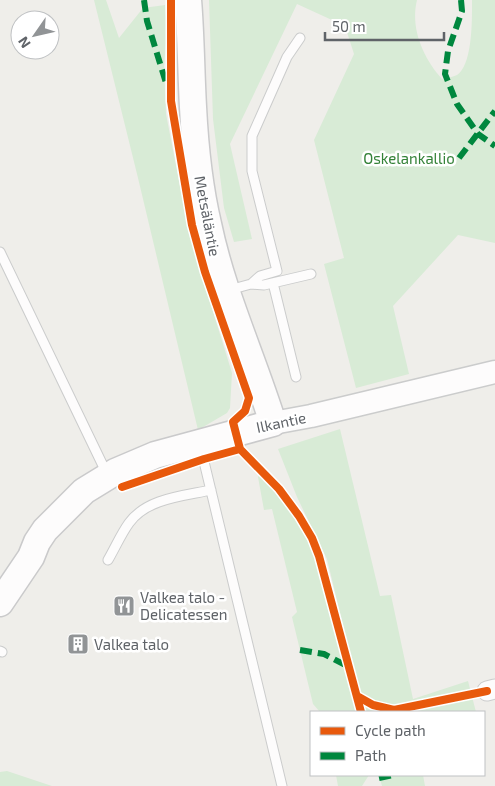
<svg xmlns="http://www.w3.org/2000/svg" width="495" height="786" viewBox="0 0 495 786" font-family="'Exo 2',sans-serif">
  <rect width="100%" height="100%" fill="#efeeea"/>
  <path fill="#d8ebd6" d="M94,0H106L119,38L143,8L165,5L167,31L164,66L166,114L187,222L198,263L232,373L230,408L227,413L198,430L138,178Z
    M209,0H417C410,28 423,58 442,79C447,78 453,77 457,75C473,64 472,18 472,0H495V243L458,235L393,306L409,374L356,388L324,264L344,258L314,140L354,54L345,26L297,4L230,144L252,239L234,242L224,208L213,119Z
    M340,429L380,596L391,595L413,699L468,681L476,712H364L327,559L297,497L278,449Z
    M260,474L291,513L308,538L319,570L356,712H320L313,704L292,617L297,612L272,509L264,510L258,477Z
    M7,771L52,786H0V772Z
    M336,775H369L362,786H338Z
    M379,775H423L425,786H382Z"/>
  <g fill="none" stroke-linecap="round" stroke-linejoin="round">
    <g stroke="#cbcccc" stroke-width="11">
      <path id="service" d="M0,252L107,474
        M273,283L296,377
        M251,284L260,276L277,271L252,171V136L287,57L300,38
        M229,290L251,284L264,285L311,274
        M200,445L282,786
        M108,560C115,548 121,534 129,523C147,498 184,496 211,490
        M0,651L2,652"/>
    </g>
    <g stroke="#cbcccc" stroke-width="21">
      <path id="minor" d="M487,691L495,689"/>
    </g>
    <g stroke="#cbcccc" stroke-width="25">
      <path id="tertiary" d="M273,423L311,416L495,372"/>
    </g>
    <g stroke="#cacacb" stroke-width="29">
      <path id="secondary" d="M0,603L31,557L37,542L45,530L84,491L115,472L155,455L273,423C252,356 222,292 208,224C199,186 195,146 193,107C191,71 191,36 188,0"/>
    </g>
    <use href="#service" stroke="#fdfcfc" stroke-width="9"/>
    <use href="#minor" stroke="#fdfcfc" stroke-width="19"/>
    <use href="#tertiary" stroke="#fdfcfc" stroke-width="22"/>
    <use href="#secondary" stroke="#fdfcfc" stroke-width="26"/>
    <path stroke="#00873e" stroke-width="6" stroke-dasharray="12 6" stroke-linecap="butt" d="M144,0L147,21L167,86
      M461,0L462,11L448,51L445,74L457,104L478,134L495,146
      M459,158L495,111
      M300,650L324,654L349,667
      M379,778L393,775"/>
    <g stroke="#fff" stroke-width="11">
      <path id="cycleway" d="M171,0V101L192,225L205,272L249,398L245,411L233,422L240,449L279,489L299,516L312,538L319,556L361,712
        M122,487L204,459L240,449
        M357,696L373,705L394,710L487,691"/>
    </g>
    <use href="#cycleway" stroke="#e8590c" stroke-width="8"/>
  </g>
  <defs>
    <g id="restaurant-square" transform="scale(1.125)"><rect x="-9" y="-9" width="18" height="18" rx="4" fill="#919496" stroke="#fff"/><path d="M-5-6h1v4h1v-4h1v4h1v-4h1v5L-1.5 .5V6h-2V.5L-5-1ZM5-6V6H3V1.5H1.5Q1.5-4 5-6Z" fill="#fff"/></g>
    <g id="building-square" transform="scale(1.125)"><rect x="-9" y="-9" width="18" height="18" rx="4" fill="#919496" stroke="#fff"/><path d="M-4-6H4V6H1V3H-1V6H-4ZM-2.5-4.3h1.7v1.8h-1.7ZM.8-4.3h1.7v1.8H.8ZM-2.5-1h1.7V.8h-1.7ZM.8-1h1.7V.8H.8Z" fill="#fff"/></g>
  </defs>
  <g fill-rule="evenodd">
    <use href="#restaurant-square" x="124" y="606"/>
    <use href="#building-square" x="78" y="644"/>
  </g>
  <g text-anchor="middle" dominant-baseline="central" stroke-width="5" stroke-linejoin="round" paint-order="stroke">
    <g font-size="15" fill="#348238" stroke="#fff">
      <text x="409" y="158">Oskelankallio</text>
    </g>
    <g font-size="15" fill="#5f6368" stroke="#fff">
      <text transform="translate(208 216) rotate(79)">Metsäläntie</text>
      <text transform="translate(281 422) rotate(-12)">Ilkantie</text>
    </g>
    <g font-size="15" fill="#5f6368" stroke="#fff" text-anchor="start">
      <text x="140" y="597">Valkea talo -<tspan x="140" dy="17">Delicatessen</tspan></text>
      <text x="94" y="644">Valkea talo</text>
    </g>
  </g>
  <rect x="310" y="711" width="175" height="65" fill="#ffffff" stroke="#bfc1c3"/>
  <rect x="320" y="727" width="25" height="8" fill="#e8590c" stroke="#bfc1c3"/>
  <text x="355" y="736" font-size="15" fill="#5f6368">Cycle path</text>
  <rect x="320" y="752" width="25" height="8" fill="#00873e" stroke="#bfc1c3"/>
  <text x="355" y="761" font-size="15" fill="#5f6368">Path</text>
  <g transform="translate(35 35) rotate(236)"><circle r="24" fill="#ffffff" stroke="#bfc1c3"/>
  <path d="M0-4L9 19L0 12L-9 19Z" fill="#919496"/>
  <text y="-8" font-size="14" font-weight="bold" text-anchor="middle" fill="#5f6368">N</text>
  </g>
  <path d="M325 32v8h119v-8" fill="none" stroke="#5f6368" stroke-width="2.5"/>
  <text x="332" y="32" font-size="15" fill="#5f6368" stroke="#ffffff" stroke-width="4" paint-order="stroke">50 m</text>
</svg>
